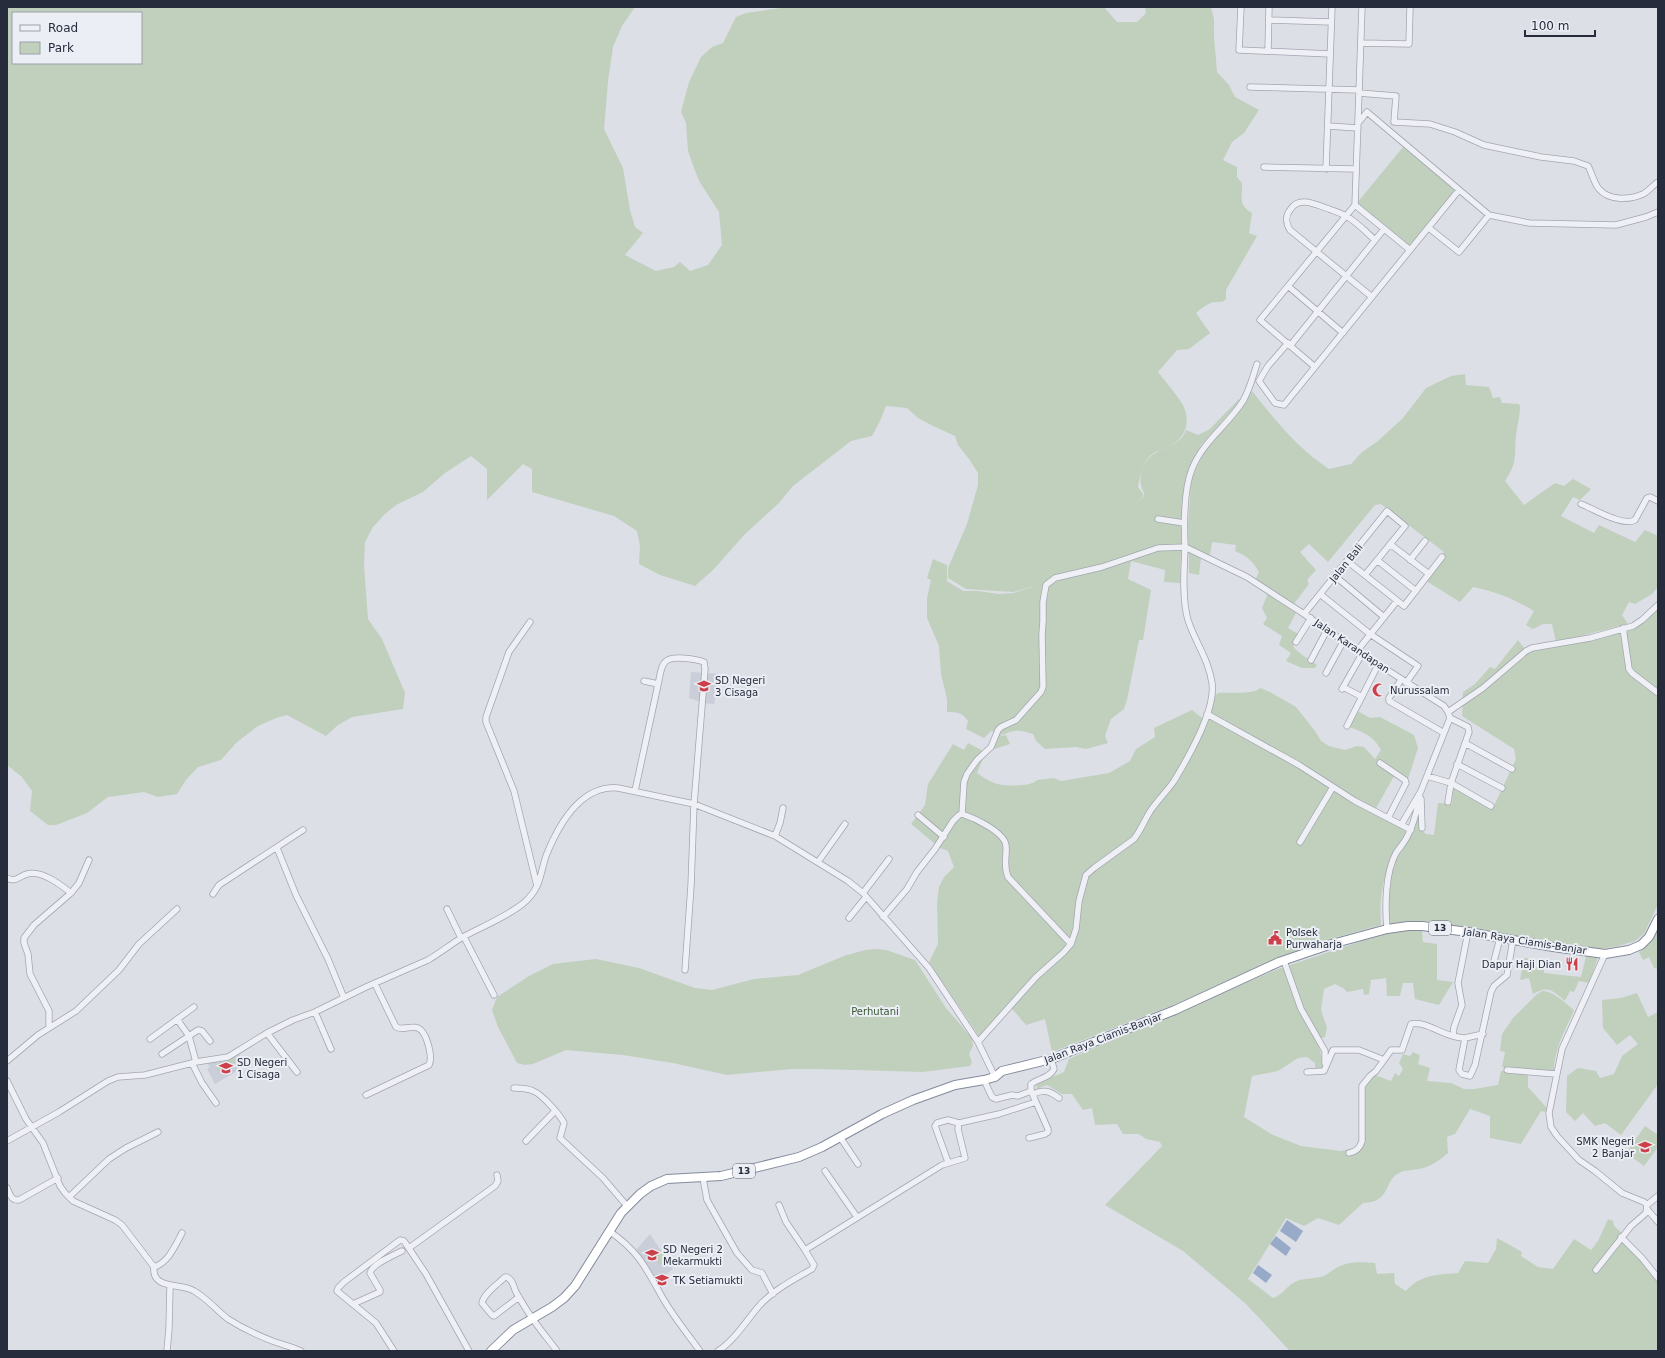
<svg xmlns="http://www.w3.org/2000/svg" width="1665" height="1358" viewBox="0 0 1665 1358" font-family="'DejaVu Sans',sans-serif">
  <rect width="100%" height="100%" fill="#dcdfe6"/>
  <path fill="#caced8" d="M691,672L720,674L714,704L703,703L689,698Z
    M239,1054L246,1066L215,1084L207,1069L210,1067L207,1063Z
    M650,1234L673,1269L665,1275L667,1279L658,1284L636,1250Z"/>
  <path fill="#c0d0bd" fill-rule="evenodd" d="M7,7H635L622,26L613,47L608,81L604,129L623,168L630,210L635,227L643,233L625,255L656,271L674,267L680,262L690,271L708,265L722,245L719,212L699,181L694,168L688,151L686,123L681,112L689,82L701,57L712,47L723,43L736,17L746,13L788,7H1104L1117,22H1137L1146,13L1145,7H1211L1214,19V36L1217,72L1229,85L1235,97L1259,110L1244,133L1232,142L1223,160L1237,167V177L1242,183C1243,196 1237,205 1252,213L1249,233L1257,236L1226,290V299L1222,302C1210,301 1205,306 1196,313L1210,333L1189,349L1177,350L1158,372C1164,380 1183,401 1185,410C1191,429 1181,442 1164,449C1161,450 1158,451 1155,452C1143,460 1140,474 1138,487L1143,494L1142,498L1134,501L1143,498L1144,493C1136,480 1142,460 1157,452C1168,446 1181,444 1186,430L1198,435L1210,429L1239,399L1241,400L1201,445L1189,468L1185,482L1182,519L1180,583L1164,582L1165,570L1131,561L1128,579L1151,590L1143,640H1139L1127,700L1124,709L1111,719L1105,736L1108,743L1086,749L1076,747L1045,749L1036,741L1033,734C1021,730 1014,729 1003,735L991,731L984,738L966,729L968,721C962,712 957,712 947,712V699L941,674L939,646L927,618V598L931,580L927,578L933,559L947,565V581L963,591H978L999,594L1013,593L1039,585L1013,592L966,589L948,578V568L967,524L978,485V473L969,459L958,445L955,436L931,425L918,418L907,408L886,406L880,421L872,436L851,441L793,486L779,503L745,534L714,569L695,586L660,575L639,564L640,546L637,531L614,516L532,492V469L523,464L487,500V469L471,456L445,473L423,492L396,505L385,514L373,527L365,542L364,565L368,619L382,639L405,693L403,709L352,717L338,725L326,736L287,715L276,718L258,726L236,743L221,760L198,767L186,780L177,794L158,797L144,792L108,797L87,813L56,825H48L30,811L32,791L22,777L7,765ZM13,13H141V63H13Z
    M1403,147L1455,190L1410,246L1357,203Z
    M1465,374L1466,385L1489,387L1493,398L1500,397L1502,403L1519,404L1520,407C1520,417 1517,426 1516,436C1514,457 1518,462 1505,481L1524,505L1555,483L1564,486L1573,479L1591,489L1580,500L1573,497L1561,516L1594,533L1599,525L1635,542L1645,530L1658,536V587L1652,594L1635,604L1629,602L1622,615L1628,624L1556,642L1552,624H1543L1533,629L1526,625L1534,611C1512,598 1497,592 1473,587L1460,602L1423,579L1444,552L1381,504L1375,505L1328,562L1309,544L1300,552L1316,570L1307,580L1309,584L1290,609L1296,613L1288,628L1298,634L1293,643L1294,648L1301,654L1317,665L1315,668H1302L1286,661L1291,653L1279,645L1282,636L1263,624L1267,618L1262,608L1268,593L1254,583L1259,572C1253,561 1247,556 1235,551L1236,545L1212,542L1210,556L1201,558L1199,575L1189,573L1188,525L1191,482L1195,471L1206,449L1237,414L1252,391C1275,420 1298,449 1329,469L1351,464L1362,452L1378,441L1403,418L1426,388L1451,376Z
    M1658,608V904L1644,934L1635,941L1618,946L1600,949L1563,945L1429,921L1395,923L1388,927C1382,883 1400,850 1418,811H1420V829L1426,834L1434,835L1438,803L1452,804L1453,787L1493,808L1516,759L1514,749L1462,716L1463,692L1475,684L1490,667L1495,669L1518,640L1528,653L1533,650L1591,640L1634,628Z
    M1260,688L1270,692L1296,707L1315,731L1321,741L1329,746L1345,750L1357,746L1364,747L1375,759L1381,750C1374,736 1363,732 1349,727L1356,710L1370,718L1380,717L1414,735L1418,748L1407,782L1394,776L1374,812L1407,830C1388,862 1378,886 1381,925L1337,937L1268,962L1178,1003L1052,1052L1045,1019L1026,1025L1008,1004L979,1036L929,962L938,944L937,903L939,887L944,877L954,867L948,851L940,848L911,824L925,805L928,784L953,744L964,750L968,743L983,751L985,754L977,773C983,777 990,782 997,784C1006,786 1032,787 1037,780L1054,778L1061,781L1109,773L1130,761L1136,749L1155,737L1154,728L1192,710L1206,721L1212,709L1215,696L1218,693C1228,692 1254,695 1260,688Z
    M997,733L1003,736L1006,735L1010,744L988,751Z
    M1408,928L1422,930L1423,942L1437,944V980L1453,982L1439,1005L1415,999L1413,983H1403L1400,996H1387L1386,978L1371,980L1369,994L1364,995L1363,989L1347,992L1343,988L1335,984L1324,989L1321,1010L1327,1028L1325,1037L1315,1040C1321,1049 1322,1058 1322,1068L1315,1069V1063L1307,1057L1298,1058L1278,1071L1252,1076L1244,1117L1273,1135L1301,1146L1341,1151L1357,1147L1364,1138V1092L1366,1085L1375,1075L1391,1081L1395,1073L1399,1076L1403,1069L1399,1063L1403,1054L1410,1056L1413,1052L1420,1055L1418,1064L1430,1068L1427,1081L1451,1083L1464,1089H1474L1498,1085L1501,1071L1528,1074V1087L1547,1108V1112L1541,1111L1521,1144L1490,1138V1116L1470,1109L1455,1134L1447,1137L1448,1153C1440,1160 1430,1167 1419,1169C1414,1170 1406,1170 1401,1172C1382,1180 1393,1202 1363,1203L1339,1225L1318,1218L1304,1226L1286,1218L1248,1279L1273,1298C1283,1295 1286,1286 1295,1282C1303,1278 1311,1279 1320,1277C1326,1276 1331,1271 1336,1268C1349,1261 1360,1262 1375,1263L1377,1274L1394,1273L1395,1284L1406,1291C1419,1275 1439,1274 1458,1273L1465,1261L1488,1263L1496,1249L1497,1238L1522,1252L1521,1256L1538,1267L1553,1269L1574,1239L1591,1250L1598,1241L1608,1219L1613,1221L1614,1226L1622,1233L1619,1238L1641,1259L1658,1280V1351H1290L1245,1303L1183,1251L1105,1205L1162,1146L1160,1142L1146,1139L1139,1134H1123L1117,1124L1095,1125L1092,1108L1083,1110L1072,1094H1062L1047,1085L1037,1089L1036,1084L1064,1072L1069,1059L1278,969L1362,941Z
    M1658,929V969L1654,968L1649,957L1643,960L1639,952L1649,944Z
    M877,949L886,950L915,960L946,1008L972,1038L973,1046L969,1054L972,1062L970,1066L923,1072L819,1069H792L727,1075L673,1063L623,1055L566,1050L533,1064L525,1065L517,1063L498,1027L492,1010L497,997L529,976L553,964L596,959L639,968L695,988L712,990L754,979L798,975L844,956L865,950Z
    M1586,956L1598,957L1589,983L1579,981L1574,992L1570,991L1565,1001C1553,991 1549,985 1533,994L1529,978L1520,980L1524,958L1532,959L1531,966L1544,968V973L1581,977Z
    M1542,991C1554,991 1565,1003 1574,1010C1566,1029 1553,1051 1554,1072L1502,1067L1505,1052L1500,1051L1502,1034L1513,1018L1536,995Z
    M1637,993L1648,1017L1658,1012V1084L1621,1135L1605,1123L1595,1126L1583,1113L1575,1121L1566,1112L1567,1076L1578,1068L1596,1071L1600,1078L1614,1074L1622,1056L1638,1044L1630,1035L1617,1045L1603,1028L1602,1000L1621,998Z
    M234,1056L236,1061L218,1071L215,1066Z
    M1645,1126L1658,1135V1147L1644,1166L1626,1153Z
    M660,1249L667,1260L660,1265L653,1254Z"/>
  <path fill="#97aac7" d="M1287,1220L1303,1231L1296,1242L1280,1231Z
    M1276,1236L1291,1248L1286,1256L1270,1244Z
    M1258,1265L1272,1275L1266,1283L1253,1273Z"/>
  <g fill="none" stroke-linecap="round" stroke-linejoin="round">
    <g stroke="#a2a6b0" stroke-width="7">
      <path id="minor" d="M1241,7L1239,50L1330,54
        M1269,20L1331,22
        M1361,43L1409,44L1410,7
        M1268,51L1269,7
        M1250,87L1359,90
        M1359,93L1396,96L1394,122L1430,124L1455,132L1484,145L1541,157L1574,161L1588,166C1592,173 1594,183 1599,189C1609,201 1630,200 1643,194C1649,191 1653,185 1658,182
        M1358,123L1367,112L1489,215L1529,223L1616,225L1646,217L1658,212
        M1328,126L1358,128
        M1264,167L1356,169
        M1326,169L1332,7
        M1429,228L1459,252L1489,215
        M1410,250L1459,190
        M1288,286L1343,333
        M1372,297L1290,230C1286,224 1285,216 1290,210C1299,195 1316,205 1329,209C1334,211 1341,213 1346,216C1357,222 1366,232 1375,240
        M1288,343L1268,366L1259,381L1275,403L1284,405L1410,250L1355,205
        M1290,346L1384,229
        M1257,364C1253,376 1250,389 1243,401C1228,425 1203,441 1192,469C1184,489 1184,525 1185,547L1247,577L1304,614L1362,654L1444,706L1448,712L1450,718L1421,791L1401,825
        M1315,367L1260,320L1355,205L1362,7
        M1581,504C1594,509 1623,527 1635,520L1647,498L1650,497L1658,501
        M1158,519L1184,523
        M1390,544L1429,574
        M1377,560L1416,591
        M1410,560L1425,541
        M1347,561L1404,606L1442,557
        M1335,576L1384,617
        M1320,594L1370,634L1418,666L1406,683
        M1304,614L1387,511L1405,526L1365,575
        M530,622L509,652L486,717V722L514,791L537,886
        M1623,628L1629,669L1632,673L1658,693
        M1296,642L1311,618
        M1357,651L1397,601
        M1311,660L1327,630
        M1326,673L1343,642
        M1401,680L1389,698V701L1444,733
        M644,681L658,684
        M1343,687L1362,697
        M1342,689L1362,654
        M1448,712L1483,688L1526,651L1532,648L1590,638L1633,626L1642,620L1658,605
        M1207,714L1299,765L1355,801L1411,830
        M1347,726L1378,665
        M1465,743L1512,769
        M1380,763L1405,780L1406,783L1388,818
        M1457,764L1502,788
        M1427,776L1451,783L1469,732L1468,727L1450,718
        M635,791L659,680C660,675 661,666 665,662C671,655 696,659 704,662L705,669L694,804L691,886L685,970
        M1421,799L1422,828
        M1448,802L1451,783L1491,806
        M962,814L964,782L967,774L977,760L991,747L998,730L1001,727L1016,720L1041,692L1043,687L1042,635L1043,621V602L1046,585L1055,578L1102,567L1158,548L1185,547C1184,569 1182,600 1188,620C1195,642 1209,660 1212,683C1216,709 1188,758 1174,781C1167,791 1158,800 1151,810C1145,819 1141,830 1134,839L1094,868L1086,875L1079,901L1076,929L1071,944L1063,953L1036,977L978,1042
        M918,815L944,837
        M775,836L780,823L783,808
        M1300,842L1333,787
        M277,848L296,895L328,959L344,998
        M818,862L845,824
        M7,878C16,883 19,876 27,874C42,870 61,885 71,893
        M863,893L889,859
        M213,894L219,885L303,830
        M447,909L461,938
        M883,917L907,889L917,872L935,849L953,821L959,815L962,814C974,818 1005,832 1006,846C1007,857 1003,865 1008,877L1071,944
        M849,918L866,897
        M1387,929C1385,907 1385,873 1396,853C1400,847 1405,842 1408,835C1414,824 1417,809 1420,797
        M464,937L494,995
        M1284,961L1301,1009L1325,1051V1063
        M1493,965L1500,938
        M315,1012L331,1049
        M177,1019L189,1036L196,1062
        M49,1028V1011L30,974L28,954L24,943V938L34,925L71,893L79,883L89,860
        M267,1033L297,1072
        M1453,1036L1454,1027L1462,1005L1458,983L1468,932
        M1465,1038L1483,1034
        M150,1039L194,1007
        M162,1054L198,1030L202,1031L210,1041
        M7,1061L38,1035L76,1011L119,970L139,944L177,909
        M192,1063L202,1083L216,1103
        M1507,1070L1556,1074
        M1307,1072L1324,1071L1333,1050H1359L1384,1060L1391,1050H1402L1411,1024C1425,1021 1439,1033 1453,1036C1457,1037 1461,1038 1465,1038L1459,1070L1462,1074L1470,1076L1475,1065L1491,992L1494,986L1507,975L1513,940
        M984,1080L992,1097L996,1099L1012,1095L1018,1096L1031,1091
        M7,1081L26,1119L43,1143L60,1186L65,1193L73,1201L115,1220L122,1225L154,1267C151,1290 182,1283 194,1291C207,1298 216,1310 228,1319C242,1328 259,1336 275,1342C284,1345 293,1347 301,1351
        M514,1088C521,1088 527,1088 533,1091C542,1094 560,1115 564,1123L560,1138L603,1178L627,1206
        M1033,1094C1044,1089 1050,1091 1059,1098
        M366,1095L429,1065C433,1057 427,1032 418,1028C411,1025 403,1031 396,1027L375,984
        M840,1137L858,1164
        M1029,1138L1045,1134L1048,1132V1129L1036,1102
        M7,1141L59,1112L108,1081L118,1077L145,1075L196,1062L228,1057L267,1033L293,1020L315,1012L366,987L428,960C440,953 450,945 461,938C479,928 513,914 527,900C541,886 540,874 546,856C558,826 580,785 618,788L694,804L775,836L848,881L863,893L929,968L978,1042L995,1077
        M526,1141L555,1111
        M1349,1153C1356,1152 1360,1148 1362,1141V1086L1370,1076L1376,1071L1384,1060
        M948,1162L935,1126L937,1123L948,1120L959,1123
        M825,1171L857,1217
        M703,1178L707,1200L737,1253L752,1270L762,1273L773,1294
        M7,1188C10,1194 11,1201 19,1200L58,1178
        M69,1197L109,1159L126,1148L158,1132
        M779,1205L786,1222L805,1250
        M1647,1205L1658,1196
        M1647,1209L1658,1222
        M609,1231C637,1250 645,1266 661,1295C672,1315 687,1333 700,1351
        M1621,1237L1642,1258L1658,1278
        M409,1248L495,1186L498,1181L497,1175
        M154,1267C168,1263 175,1246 182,1233
        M1596,1270L1631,1226L1646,1213L1647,1205L1644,1202L1622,1193L1595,1171L1579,1160L1557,1136L1551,1127L1549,1113L1562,1049L1605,954
        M519,1297L494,1316L492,1315L482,1303C484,1293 498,1284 505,1277H507C514,1281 513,1286 516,1292C521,1301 527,1311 533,1319C540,1330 549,1340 557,1351
        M353,1304L380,1292V1290L370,1273C372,1264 394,1255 402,1251
        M167,1351L169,1328L170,1286
        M394,1351L376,1323L337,1291L338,1288L344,1282L400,1240L404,1241L426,1274L469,1351
        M718,1351C735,1340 746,1321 759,1306C773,1290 795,1279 812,1269L814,1265L805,1250L942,1165L965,1158L958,1129L959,1123L999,1114L1036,1102L1031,1091V1084C1039,1078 1050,1078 1054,1069L1051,1059"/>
    </g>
    <g stroke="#848b9d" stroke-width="10">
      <path id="highway" d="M491,1351L513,1330L552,1307L564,1298L575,1286L621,1213L640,1194L651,1186L667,1179L721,1176L799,1157L822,1147L882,1114L913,1100L955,1085L984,1080L995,1077L1002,1071L1051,1059L1175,1010L1279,962L1332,944L1387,929L1408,926H1422L1468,932L1553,947L1605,954L1629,950L1641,945L1649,937L1658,919"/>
    </g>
    <use href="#minor" stroke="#eff0f5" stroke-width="5.5"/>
    <use href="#highway" stroke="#fff" stroke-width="8"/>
  </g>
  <defs>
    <g id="school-bare" transform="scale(1.08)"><path d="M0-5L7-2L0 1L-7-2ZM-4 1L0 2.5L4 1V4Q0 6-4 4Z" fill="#cd404a" stroke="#ebeef4" stroke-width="2.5" paint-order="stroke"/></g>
    <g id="mosque-bare" transform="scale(1.08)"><path d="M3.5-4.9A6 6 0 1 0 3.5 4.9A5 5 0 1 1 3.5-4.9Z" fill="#cd404a" stroke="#ebeef4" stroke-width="2.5" paint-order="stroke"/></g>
    <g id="civic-bare" transform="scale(1.08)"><path d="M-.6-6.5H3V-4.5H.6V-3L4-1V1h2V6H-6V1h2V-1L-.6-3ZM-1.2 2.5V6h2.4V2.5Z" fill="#cd404a" stroke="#ebeef4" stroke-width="2.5" paint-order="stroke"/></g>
    <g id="restaurant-bare" transform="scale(1.08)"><path d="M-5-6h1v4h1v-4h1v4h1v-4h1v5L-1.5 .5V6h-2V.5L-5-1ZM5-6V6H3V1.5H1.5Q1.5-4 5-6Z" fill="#cd404a" stroke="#ebeef4" stroke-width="2.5" paint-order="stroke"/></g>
  </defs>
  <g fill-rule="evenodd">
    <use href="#school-bare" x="704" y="686"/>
    <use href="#mosque-bare" x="1379" y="690"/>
    <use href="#civic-bare" x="1275" y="938"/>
    <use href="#restaurant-bare" x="1572" y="964"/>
    <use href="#school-bare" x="226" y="1068"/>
    <use href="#school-bare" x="1645" y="1147"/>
    <use href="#school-bare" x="652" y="1255"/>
    <use href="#school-bare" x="662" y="1280"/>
  </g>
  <g text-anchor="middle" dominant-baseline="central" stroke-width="4" stroke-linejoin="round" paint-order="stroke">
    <g fill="#ebeef4" stroke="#616673" stroke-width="1">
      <rect x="1429" y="921" width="22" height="14" rx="3"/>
      <rect x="733" y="1164" width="22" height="14" rx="3"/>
    </g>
    <g font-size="9" font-weight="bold" fill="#262c3c">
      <text x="1440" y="928">13</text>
      <text x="744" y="1171">13</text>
    </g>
    <g font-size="10" fill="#262c3c" stroke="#ebeef4">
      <text transform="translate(1346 563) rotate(-51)">Jalan Bali</text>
      <text transform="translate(1352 646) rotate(34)">Jalan Karandapan</text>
      <text transform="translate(1525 941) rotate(9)">Jalan Raya Ciamis-Banjar</text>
      <text transform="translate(1103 1038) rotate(-21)">Jalan Raya Ciamis-Banjar</text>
    </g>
    <g font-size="10" fill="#262c3c" stroke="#ebeef4" text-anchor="start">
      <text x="715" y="680">SD Negeri<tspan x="715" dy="12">3 Cisaga</tspan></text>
      <text x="1390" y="690">Nurussalam</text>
      <text x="1286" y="932">Polsek<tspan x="1286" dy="12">Purwaharja</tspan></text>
      <text x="1561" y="964" text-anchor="end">Dapur Haji Dian</text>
      <text x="237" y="1062">SD Negeri<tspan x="237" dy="12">1 Cisaga</tspan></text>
      <text x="1634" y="1141" text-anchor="end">SMK Negeri<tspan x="1634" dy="12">2 Banjar</tspan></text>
      <text x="663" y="1249">SD Negeri 2<tspan x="663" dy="12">Mekarmukti</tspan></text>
      <text x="673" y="1280">TK Setiamukti</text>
    </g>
    <g font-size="10" fill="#375833" stroke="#ebeef4">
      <text x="875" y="1011">Perhutani</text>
    </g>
  </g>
  <rect width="1665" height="1358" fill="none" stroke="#262c3c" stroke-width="16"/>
  <rect x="12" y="12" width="130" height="52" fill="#ebeef4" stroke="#9ca0aa"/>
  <rect x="20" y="25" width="20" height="6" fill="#eff0f5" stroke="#9ca0aa"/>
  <text x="48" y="32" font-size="12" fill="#262c3c">Road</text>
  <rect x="20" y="42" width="20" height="12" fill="#c0d0bd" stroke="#9ca0aa"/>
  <text x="48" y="52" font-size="12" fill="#262c3c">Park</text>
  <path d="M1525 30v6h70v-6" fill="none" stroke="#262c3c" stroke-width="2"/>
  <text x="1531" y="30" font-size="12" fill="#262c3c" stroke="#ebeef4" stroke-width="3" paint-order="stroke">100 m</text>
</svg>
